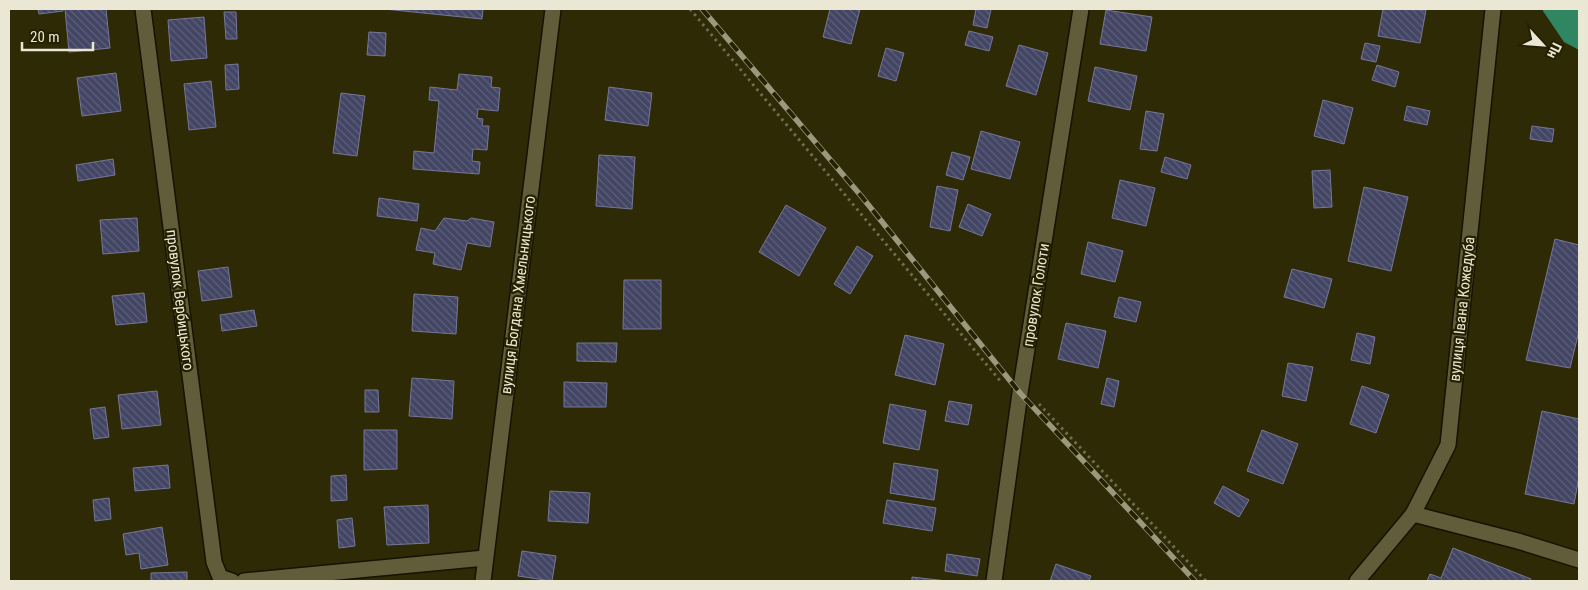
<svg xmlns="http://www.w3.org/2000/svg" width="1588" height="590" viewBox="0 0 1588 590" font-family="'Roboto Condensed',sans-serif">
  <defs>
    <pattern id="building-back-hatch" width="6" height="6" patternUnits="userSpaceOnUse" patternTransform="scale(1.25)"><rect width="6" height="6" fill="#434564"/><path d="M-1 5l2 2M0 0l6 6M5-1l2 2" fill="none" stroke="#5e6079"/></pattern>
  </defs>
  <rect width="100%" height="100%" fill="#2f2a06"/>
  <path fill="#2f8661" d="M1543,9H1579V50L1564,42L1543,11Z"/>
  <path fill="url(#building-back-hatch)" stroke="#75779a" d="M38,9H63V11L39,14Z
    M65,9H106L110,48L69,52Z
    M384,9H483L482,19Z
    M830,9H860L851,44L823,37Z
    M976,9H991L987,28L973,25Z
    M1383,9L1426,10L1420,43L1378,36Z
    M1106,10L1152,17L1146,51L1100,44Z
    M224,12H236L237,39H226Z
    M204,17L207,58L171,61L168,20Z
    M969,31L993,37L989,51L965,45Z
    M369,32L386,33L385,56L367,55Z
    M1365,43L1380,46L1376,62L1361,59Z
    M1019,45L1048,53L1036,95L1006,86Z
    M886,48L904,53L896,81L878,76Z
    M238,64L239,89L226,90L225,65Z
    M1377,65L1399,72L1395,87L1372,80Z
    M1095,67L1137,76L1130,110L1088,101Z
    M116,73L121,111L82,116L77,78Z
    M459,74L492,77L491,87L500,88L498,111L478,109L477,118L483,119L482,126H489L487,150L473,149L472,161L480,162L479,174L413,169L414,151L434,153L439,101L429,100L430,87L457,90Z
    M211,81L216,127L189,130L184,84Z
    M609,87L652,93L648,126L605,120Z
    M341,93L365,96L357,156L333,153Z
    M1323,100L1353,108L1344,144L1314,136Z
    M1407,106L1430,111L1427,125L1404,120Z
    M1146,111L1164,114L1157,151L1140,149Z
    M1532,126L1554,129L1552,142L1530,139Z
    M981,131L1020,142L1010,179L971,169Z
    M952,152L970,157L963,180L946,175Z
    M599,155L635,157L632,209L596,206Z
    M1165,157L1191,165L1187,179L1161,172Z
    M113,159L115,175L78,181L76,165Z
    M1330,170L1332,207L1314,208L1312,171Z
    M1120,180L1155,188L1146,226L1112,218Z
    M937,186L958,190L950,231L930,227Z
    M1364,187L1408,197L1391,271L1348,261Z
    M379,198L419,204L417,221L377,216Z
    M968,204L991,214L982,236L959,227Z
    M786,205L826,228L799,276L759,252Z
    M137,218L139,251L103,254L100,220Z
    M444,218L467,221L471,218L494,222L490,247L467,243L461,270L433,264L435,253L416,250L421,228L435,231Z
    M1555,239L1579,245V331L1570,368L1526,360Z
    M1088,242L1123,251L1115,282L1081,274Z
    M857,246L873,256L850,294L834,284Z
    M228,267L232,297L202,301L198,271Z
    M1292,269L1332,279L1324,308L1284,297Z
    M624,280H661V329H623Z
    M144,293L147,322L116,325L112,296Z
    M414,294L458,297L456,334L412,331Z
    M1119,297L1141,302L1136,322L1114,317Z
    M254,310L257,326L222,331L220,315Z
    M1066,323L1106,331L1098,368L1058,359Z
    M1357,333L1375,337L1370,364L1351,360Z
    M905,335L944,344L935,385L895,375Z
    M577,343H617L616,362L577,361Z
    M1288,363L1313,367L1306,401L1282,396Z
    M412,378L454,381L452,419L409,416Z
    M1107,378L1119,381L1114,407L1101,404Z
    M564,382L607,383L606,407H564Z
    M1362,386L1389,395L1376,433L1350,424Z
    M365,390H378L379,412H365Z
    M157,391L161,425L122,429L118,395Z
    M949,401L972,405L968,425L945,421Z
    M890,404L926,411L919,450L883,443Z
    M105,407L109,437L94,439L90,409Z
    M1542,411L1579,419V477L1574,504L1525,494Z
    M364,430H397V469L364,470Z
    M1262,430L1298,444L1283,484L1247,471Z
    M894,463L938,470L934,500L890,493Z
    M168,465L170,488L135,491L133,468Z
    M346,475L347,500L331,501V476Z
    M1223,486L1249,500L1239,517L1214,503Z
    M550,491L590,493L588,523L548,521Z
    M109,498L111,519L95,521L93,500Z
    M887,500L936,508L932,531L883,523Z
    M428,505L429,543L387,545L384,507Z
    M352,518L355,546L339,548L337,520Z
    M162,527L168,565L141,569L139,553L126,555L123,534Z
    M1453,548L1531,579L1530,581H1427L1430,574L1441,578Z
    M522,551L556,556L552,581L518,576Z
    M947,554L980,559L977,576L945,571Z
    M1056,564L1091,576L1089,581H1050Z
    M187,572V581H151V573Z
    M912,577L947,581H912Z"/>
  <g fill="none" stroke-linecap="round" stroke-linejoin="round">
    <g stroke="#161200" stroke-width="18">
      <path id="minor" d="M143,9L214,562L220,577L232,581
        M1413,514L1518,541L1579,560
        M244,581L485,558
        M483,581L553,9
        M994,581L1020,393L1081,9"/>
    </g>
    <g stroke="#161200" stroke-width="18">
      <path id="secondary" d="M1357,581L1413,514L1448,445L1493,9"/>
    </g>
    <path stroke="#716d4f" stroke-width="3" stroke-dasharray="2.5 4" stroke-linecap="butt" d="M690,9L1002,383
      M1039,404L1206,581"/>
    <use href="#minor" stroke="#615c39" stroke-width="15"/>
    <use href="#secondary" stroke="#615c39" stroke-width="15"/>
    <g stroke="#9b987d" stroke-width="5.5">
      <path id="rail" d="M702,9L862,197L1020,393L1195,581"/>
    </g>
    <use href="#rail" stroke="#252000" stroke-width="4" stroke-dasharray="11" stroke-linecap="butt"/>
  </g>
  <g text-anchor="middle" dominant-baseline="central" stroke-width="4.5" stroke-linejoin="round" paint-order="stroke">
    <g font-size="15" fill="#eae8d4" stroke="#252000">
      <text transform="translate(518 295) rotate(-83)">вулиця Богдана Хмельницького</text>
      <text transform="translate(1036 295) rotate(-81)">провулок Голоти</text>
      <text transform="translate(180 300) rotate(83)">провулок Вербицького</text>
      <text transform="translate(1462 309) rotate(-84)">вулиця Івана Кожедуба</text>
    </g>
  </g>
  <rect width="1588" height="590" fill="none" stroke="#eae8d4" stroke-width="20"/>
  <g transform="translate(1543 45) rotate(116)" stroke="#252000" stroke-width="4" paint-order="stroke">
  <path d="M0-4L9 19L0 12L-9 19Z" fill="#eae8d4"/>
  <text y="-8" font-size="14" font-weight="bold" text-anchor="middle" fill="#eae8d4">Пн</text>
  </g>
  <path d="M22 42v8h71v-8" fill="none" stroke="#eae8d4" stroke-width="2.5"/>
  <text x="30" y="42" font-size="15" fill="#eae8d4" stroke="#252000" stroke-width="4" paint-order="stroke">20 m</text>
</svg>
